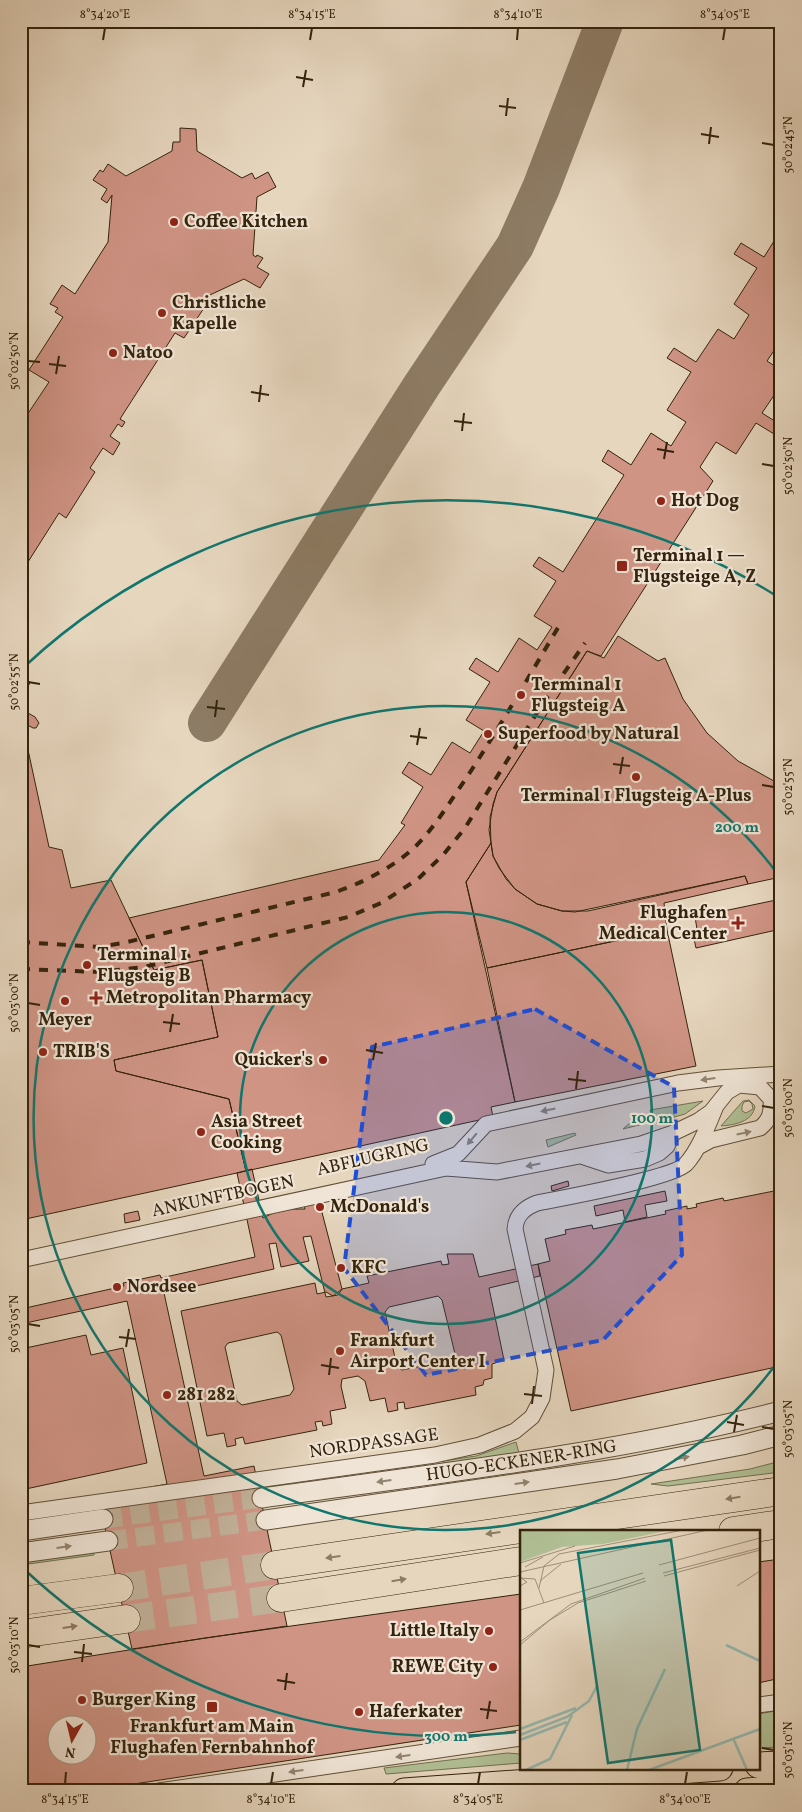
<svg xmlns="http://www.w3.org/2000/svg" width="802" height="1812" viewBox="0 0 802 1812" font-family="Vollkorn,serif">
  <rect width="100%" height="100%" fill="#e6d6be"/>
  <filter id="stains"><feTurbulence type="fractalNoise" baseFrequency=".004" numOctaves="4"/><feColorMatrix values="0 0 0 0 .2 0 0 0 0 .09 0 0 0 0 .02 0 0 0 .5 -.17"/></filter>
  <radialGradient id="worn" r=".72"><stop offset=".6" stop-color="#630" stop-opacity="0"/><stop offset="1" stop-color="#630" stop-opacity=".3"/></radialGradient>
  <path fill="#b1bf95" stroke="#727150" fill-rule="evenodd" d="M749,1100L755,1106C753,1122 734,1125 721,1126L743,1101ZM749,1101L752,1104L753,1109L746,1113L742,1111V1106L744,1102Z
    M703,1101L685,1114L653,1123L650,1110Z
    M641,1113L643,1124L623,1129Z
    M575,1133L576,1135L548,1147L546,1140Z
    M516,1442L519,1453L444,1464L443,1461L476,1456Z
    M781,1461V1472L668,1486L651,1484L750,1469Z
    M94,1550V1555L21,1565V1560Z
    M781,1710V1747L758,1748V1714Z
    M507,1753L521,1754V1763L386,1774L384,1768Z"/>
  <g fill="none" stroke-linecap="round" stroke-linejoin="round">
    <path stroke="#8d7c65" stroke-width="38" d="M207,723L422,385L515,246L541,188L605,21"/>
  </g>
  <path fill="#d09485" stroke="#34230c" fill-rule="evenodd" d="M180,128L196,129L197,151L242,178L252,173L255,179L268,172L276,187L257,197L253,255L256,257L257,255L263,258L257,267L269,274L260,288L244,279L195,302L204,308L184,338L175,333L120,419L125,422L122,427L118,424L110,436L120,443L113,455L103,448L90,468L95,472L66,518L59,513L21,573V424L49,382L29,370L63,317L55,312L58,308L50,304L62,285L75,294L108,242L112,195L107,203L101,199L107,189L93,180L100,170L103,172L108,164L126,176L172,151L173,142H180Z
    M781,230V340L767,361L781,370V385L762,413L781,425V434L779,437L756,423L736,454L716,442L700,467L713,481L601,656L587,651L497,792L490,817L491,843L466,882L515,1102L491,1107L493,1117L246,1171L229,1099L116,1071L114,1060L218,1037L202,960L154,970L129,918L379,860L405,825L401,823L423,787L402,773L409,762L431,775L452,742L470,753L484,731L466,720L490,682L469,669L476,658L498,672L519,638L537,650L552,627L534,616L556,581L533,566L539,557L563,572L624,475L602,461L608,450L631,465L651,433L671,446L686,422L667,410L691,372L667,358L674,348L696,362L718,329L734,339L749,315L734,304L757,268L734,254L741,243L764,257Z
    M21,587L27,591L21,600Z
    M618,636L658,661L665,658L683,699L707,733L738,761L781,785V877L748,884L745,876L575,912L562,911L537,904L515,889L506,879L493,856L489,830L493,804L497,792L587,651L604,658Z
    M21,675L30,682L28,687L21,686Z
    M21,709L35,717L39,723L36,728H33L22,722L49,847L62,850L71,888L111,880L154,970L202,960L218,1037L114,1060L116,1071L229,1099L246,1171L21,1220Z
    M491,843L493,856L499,868L515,889L537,904L562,911H588L745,876L748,884L664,903L667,930L487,968L466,882Z
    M781,899V929L696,948L692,930L697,929L695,917Z
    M667,930L696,1066L515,1102L487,968Z
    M252,1169L263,1218L273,1213L292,1209H305L304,1205L319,1201L342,1289L338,1295L326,1297L311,1236L303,1237L309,1261L281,1267L276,1243L269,1244L274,1269L164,1293L204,1476L254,1466L287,1626L132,1649L98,1497L167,1484L127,1301L21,1324V1309L124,1286L123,1283L160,1275L161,1278L255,1257L237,1173Z
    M568,1181L569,1186L552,1191L551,1186Z
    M779,1190L781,1366L571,1411L538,1264L550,1261L545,1239L566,1234L565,1230L592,1225L593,1229L666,1214L665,1211L687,1206V1209L697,1207L696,1204L723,1198L724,1201Z
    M665,1191L667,1201L645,1205L647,1217L625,1222L623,1210L596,1216L594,1206Z
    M138,1211L140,1220L125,1223L124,1214Z
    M447,1254H473L479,1277L538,1264L540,1276L489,1288L504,1360L492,1364V1378L484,1380L483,1385L475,1387L476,1395L405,1409L404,1402L397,1403L398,1410L388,1412L385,1398L370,1401L365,1381L358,1376L342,1379L341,1386L346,1408L330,1411L332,1424L323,1426L322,1421L315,1422L317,1430L245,1444L243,1437L235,1439L236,1445L227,1447L224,1433L207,1436L181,1311L315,1283L317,1294L326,1292L333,1296L342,1289L369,1283L367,1276L441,1261L442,1265L449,1264ZM438,1296L442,1300L455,1354L452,1360L402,1370L397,1367L385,1312L389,1307ZM277,1332L281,1335L294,1389L290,1395L242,1405L237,1401L225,1347L228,1343Z
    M86,1335L91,1355L123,1348L147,1463L21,1490V1349Z
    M781,1559V1678L758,1683V1562Z
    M521,1594V1725L88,1791H21V1667L205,1638ZM58,1724H88V1754H58Z
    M781,1710V1723L777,1724L775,1711Z"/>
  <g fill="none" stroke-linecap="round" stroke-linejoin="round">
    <path stroke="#c2b29a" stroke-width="19" stroke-dasharray="19 9" stroke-linecap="butt" d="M103,1519L262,1498
      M108,1541L266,1520"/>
    <path stroke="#c2b29a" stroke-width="28" stroke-dasharray="28 14" stroke-linecap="butt" d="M119,1588L275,1565
      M126,1619L281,1598"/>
    <g stroke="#605038" stroke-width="17">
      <path id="minor" d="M698,1147L711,1140L760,1128C770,1120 772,1112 771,1099
        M581,1156L608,1165L645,1159L659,1153L667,1146L673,1133
        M433,1164L458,1154L486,1124L678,1083L718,1078L781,1074
        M21,1260L446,1168L497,1172L641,1144L673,1133L698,1121L711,1112L727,1092L739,1085L760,1087L771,1099L781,1104
        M21,1513L435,1455L480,1445L515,1431L532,1417L542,1398L546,1370L515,1229C516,1215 524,1208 537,1203C562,1198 673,1178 686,1164C700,1148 708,1125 716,1106
        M758,1705L781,1702
        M159,1791L521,1738"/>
    </g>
    <g stroke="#605038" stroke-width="21">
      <g id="tertiary">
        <path id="s1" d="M262,1498C435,1474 611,1454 781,1411"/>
        <path d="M266,1520L617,1469L742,1445L781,1435"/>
        <path d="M21,1531L103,1519"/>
        <path d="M21,1553L108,1541"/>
      </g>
    </g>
    <g stroke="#34230c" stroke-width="27">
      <path id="trunk" d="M758,1765L781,1764
        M404,1791L720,1768
        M747,1791L781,1788"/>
    </g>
    <g stroke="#34230c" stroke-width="29">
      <path id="motorway" d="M733,1531L781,1524
        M275,1565L781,1491
        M281,1598L521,1561
        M21,1601L119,1588
        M21,1634L126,1619"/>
    </g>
    <use href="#minor" stroke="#efe4d5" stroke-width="15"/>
    <use href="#tertiary" stroke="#efe4d5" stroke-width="19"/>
    <use href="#trunk" stroke="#e6d6be" stroke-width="25"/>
    <use href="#motorway" stroke="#e6d6be" stroke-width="28"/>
    <path stroke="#34230c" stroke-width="4" stroke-dasharray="9 9" stroke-linecap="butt" d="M21,942L99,947L123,943L336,892C364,882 392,868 415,847C435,827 449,803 465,780C498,730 528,678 559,626
      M21,969L100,972L144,967L348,917L381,903L418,879L443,855L465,828L543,703L585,643"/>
  </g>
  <defs><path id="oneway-solid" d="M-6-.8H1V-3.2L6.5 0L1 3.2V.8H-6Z" transform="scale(1.25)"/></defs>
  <g fill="#928470">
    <use href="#oneway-solid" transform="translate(708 1079) rotate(172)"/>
    <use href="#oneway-solid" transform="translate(548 1110) rotate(168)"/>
    <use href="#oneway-solid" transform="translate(744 1133) rotate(-12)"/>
    <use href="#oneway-solid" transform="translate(472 1139) rotate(130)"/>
    <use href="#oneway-solid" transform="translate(533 1165) rotate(168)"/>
    <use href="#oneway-solid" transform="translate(682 1458) rotate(-12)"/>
    <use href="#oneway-solid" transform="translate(384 1481) rotate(172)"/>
    <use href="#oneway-solid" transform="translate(522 1483) rotate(-8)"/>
    <use href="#oneway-solid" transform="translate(64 1547) rotate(-8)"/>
    <use href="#oneway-solid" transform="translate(403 1756) rotate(172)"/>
    <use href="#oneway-solid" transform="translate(296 1771) rotate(172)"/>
  </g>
  <g fill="#8d7c65">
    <use href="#oneway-solid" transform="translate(733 1498) rotate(171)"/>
    <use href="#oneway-solid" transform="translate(493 1533) rotate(172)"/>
    <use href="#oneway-solid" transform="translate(333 1557) rotate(172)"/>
    <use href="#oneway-solid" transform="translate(399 1580) rotate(-9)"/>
    <use href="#oneway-solid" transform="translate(70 1627) rotate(-8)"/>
  </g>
  <path fill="#1d4ed8" fill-opacity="0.2" stroke="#1d4ed8" stroke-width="4" stroke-dasharray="10 6" stroke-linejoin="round" d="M535,1009L674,1087L682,1255L603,1340L426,1375L344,1268L372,1047Z"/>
  <path fill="none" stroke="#34230c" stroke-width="2" d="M103,40L105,28M310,40L312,28M517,40L518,28M723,40L725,28M296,77L313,80M303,87L306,70M499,106L516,108M506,116L508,98M701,134L719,137M762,143L774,145M709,144L711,127M28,361L40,362M49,364L66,366M56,374L59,356M251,392L269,395M259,402L261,385M454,421L472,423M462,431L464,413M657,449L674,452M664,459L667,442M762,464L774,466M28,682L40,684M207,707L225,709M215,717L217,700M410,736L427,738M417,745L420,728M613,764L630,766M620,774L623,757M762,785L774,787M28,1003L40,1005M163,1022L180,1024M170,1032L173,1014M366,1050L383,1053M373,1060L376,1043M568,1079L586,1081M576,1089L578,1071M762,1106L774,1108M28,1324L40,1326M119,1337L136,1339M126,1347L129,1329M321,1365L339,1368M329,1375L331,1358M524,1394L542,1396M532,1404L534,1386M727,1422L744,1425M762,1427L774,1429M734,1432L737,1415M28,1645L40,1647M74,1652L92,1654M82,1662L84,1644M277,1680L295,1683M285,1690L287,1673M480,1709L497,1711M487,1719L490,1701M762,1748L774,1750M65,1784L66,1772M271,1784L273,1772M478,1784L480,1772M685,1784L687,1772"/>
  <g fill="none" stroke="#0f766e" stroke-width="2.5">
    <circle cx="446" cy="1118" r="206"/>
    <path d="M779 1360A412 412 0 1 1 779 876"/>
    <path d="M516 1732A618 618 0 0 1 25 1570M25 666A618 618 0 0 1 778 597"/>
  </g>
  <g fill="#8f2418" stroke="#efe4d5" stroke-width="2">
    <circle cx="174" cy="222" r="5"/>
    <circle cx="162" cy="313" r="5"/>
    <circle cx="113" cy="353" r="5"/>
    <circle cx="661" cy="501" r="5"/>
    <rect x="616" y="560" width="12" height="12" rx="2.5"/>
    <circle cx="521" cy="695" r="5"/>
    <circle cx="488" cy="734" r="5"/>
    <circle cx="636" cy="777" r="5"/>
    <path d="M735.5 915.5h5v5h5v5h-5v5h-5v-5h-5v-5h5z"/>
    <circle cx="87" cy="965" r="5"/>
    <path d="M93.5 990.5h5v5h5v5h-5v5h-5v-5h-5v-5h5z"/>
    <circle cx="65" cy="1001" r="5"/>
    <circle cx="43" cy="1052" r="5"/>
    <circle cx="323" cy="1060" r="5"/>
    <circle cx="201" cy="1132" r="5"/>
    <circle cx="320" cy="1207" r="5"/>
    <circle cx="341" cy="1268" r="5"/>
    <circle cx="117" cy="1287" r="5"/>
    <circle cx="340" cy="1351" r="5"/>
    <circle cx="167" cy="1395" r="5"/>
    <circle cx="489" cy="1631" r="5"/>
    <circle cx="493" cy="1667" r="5"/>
    <circle cx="82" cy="1700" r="5"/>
    <rect x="206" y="1701" width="12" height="12" rx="2.5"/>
    <circle cx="359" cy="1712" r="5"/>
  </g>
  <g text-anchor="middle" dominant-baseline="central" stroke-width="4.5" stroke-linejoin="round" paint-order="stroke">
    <g font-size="18" font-weight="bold" fill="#34230c" stroke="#efe4d5" text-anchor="start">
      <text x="184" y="222">Coffee Kitchen</text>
      <text x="172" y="303">Christliche<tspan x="172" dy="21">Kapelle</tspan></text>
      <text x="123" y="353">Natoo</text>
      <text x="671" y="501">Hot Dog</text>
      <text x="633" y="556">Terminal 1 —<tspan x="633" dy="21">Flugsteige A, Z</tspan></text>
      <text x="531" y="685">Terminal 1<tspan x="531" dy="21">Flugsteig A</tspan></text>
      <text x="498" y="734">Superfood by Natural</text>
      <text x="636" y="796" text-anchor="middle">Terminal 1 Flugsteig A-Plus</text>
      <text x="727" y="913" text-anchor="end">Flughafen<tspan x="727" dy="21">Medical Center</tspan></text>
      <text x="97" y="955">Terminal 1<tspan x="97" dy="21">Flugsteig B</tspan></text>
      <text x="106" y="998">Metropolitan Pharmacy</text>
      <text x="65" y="1020" text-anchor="middle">Meyer</text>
      <text x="53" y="1052">TRIB'S</text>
      <text x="313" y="1060" text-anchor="end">Quicker's</text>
      <text x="211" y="1122">Asia Street<tspan x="211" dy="21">Cooking</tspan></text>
      <text x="330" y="1207">McDonald's</text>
      <text x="351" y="1268">KFC</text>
      <text x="127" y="1287">Nordsee</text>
      <text x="350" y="1341">Frankfurt<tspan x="350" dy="21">Airport Center I</tspan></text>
      <text x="177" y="1395">281 282</text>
      <text x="479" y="1631" text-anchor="end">Little Italy</text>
      <text x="483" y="1667" text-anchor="end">REWE City</text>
      <text x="92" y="1700">Burger King</text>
      <text x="369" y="1712">Haferkater</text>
      <text x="212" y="1727" text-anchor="middle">Frankfurt am Main<tspan x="212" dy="21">Flughafen Fernbahnhof</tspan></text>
    </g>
    <g font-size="18" fill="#34230c" stroke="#efe4d5">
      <text transform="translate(373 1158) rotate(-13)">ABFLUGRING</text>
      <text transform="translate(223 1197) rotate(-12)">ANKUNFTBOGEN</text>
      <text transform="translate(374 1444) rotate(-8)">NORDPASSAGE</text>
      <text stroke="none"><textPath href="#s1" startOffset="262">HUGO-ECKENER-RING</textPath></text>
    </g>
  </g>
  <g transform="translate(520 1530)">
    <rect width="240" height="240" fill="#e6d6be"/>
    <path d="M0,0H151L83,14L42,17L0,32Z" fill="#b1bf95"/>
    <path fill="none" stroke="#96b9b0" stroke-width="2.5" d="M206,115L240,131M0,199L56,178M0,205L47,187L69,171L77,156M213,208L227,240M0,210L47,192M6,240L30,229L52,185M107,240L117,199L145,139M129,240L240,199"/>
    <path fill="none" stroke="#9f8e77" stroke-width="1" d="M0,33L55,16M139,35L240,8M5,37L23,27M0,42L188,0M143,43L240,18M144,46L240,20M0,48L15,49L24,73M20,51L41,34M0,56L7,52L1,48M217,56L240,41M19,58L24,36L39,24L163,0M0,80L123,43M0,112L51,74L125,48M0,115L30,90L58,73L126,51"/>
    <path fill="#0f766e" fill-opacity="0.15" stroke="#0f766e" stroke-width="2.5" d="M151,10L180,220L88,233L58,23Z"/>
    <rect width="240" height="240" fill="none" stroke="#34230c" stroke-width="2.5"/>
  </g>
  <circle cx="446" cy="1118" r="8" fill="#0f766e" stroke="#efe4d5" stroke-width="2.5"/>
  <g font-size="15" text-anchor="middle" font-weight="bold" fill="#0f766e" stroke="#efe4d5" stroke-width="4.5" stroke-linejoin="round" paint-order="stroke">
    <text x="737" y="832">200 m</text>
    <text x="652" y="1123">100 m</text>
    <text x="446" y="1741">300 m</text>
  </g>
  <rect width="802" height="1812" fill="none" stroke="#e6d6be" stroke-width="55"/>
  <g transform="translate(72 1740) rotate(188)"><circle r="24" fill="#efe4d5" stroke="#a49785"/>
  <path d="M0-4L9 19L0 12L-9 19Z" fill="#8f2418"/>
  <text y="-8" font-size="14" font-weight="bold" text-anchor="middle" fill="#34230c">N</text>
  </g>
  <rect x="28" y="28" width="746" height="1756" fill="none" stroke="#34230c" stroke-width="2"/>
  <g font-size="12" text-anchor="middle" fill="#34230c">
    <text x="105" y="18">8°34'20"E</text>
    <text x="312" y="18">8°34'15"E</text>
    <text x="518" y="18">8°34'10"E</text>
    <text x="725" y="18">8°34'05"E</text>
    <text transform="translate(788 145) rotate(-90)" y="4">50°02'45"N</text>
    <text transform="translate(14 361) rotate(-90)" y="4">50°02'50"N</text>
    <text transform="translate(788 466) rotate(-90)" y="4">50°02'50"N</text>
    <text transform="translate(14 682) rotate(-90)" y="4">50°02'55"N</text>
    <text transform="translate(788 787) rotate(-90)" y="4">50°02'55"N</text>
    <text transform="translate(14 1003) rotate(-90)" y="4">50°03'00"N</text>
    <text transform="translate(788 1108) rotate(-90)" y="4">50°03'00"N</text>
    <text transform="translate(14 1324) rotate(-90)" y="4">50°03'05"N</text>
    <text transform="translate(788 1429) rotate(-90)" y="4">50°03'05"N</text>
    <text transform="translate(14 1645) rotate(-90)" y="4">50°03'10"N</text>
    <text transform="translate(788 1750) rotate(-90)" y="4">50°03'10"N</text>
    <text x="65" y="1803">8°34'15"E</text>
    <text x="271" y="1803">8°34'10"E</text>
    <text x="478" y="1803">8°34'05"E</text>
    <text x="685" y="1803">8°34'00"E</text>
  </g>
  <rect width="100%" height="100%" filter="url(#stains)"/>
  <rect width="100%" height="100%" fill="url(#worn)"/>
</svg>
